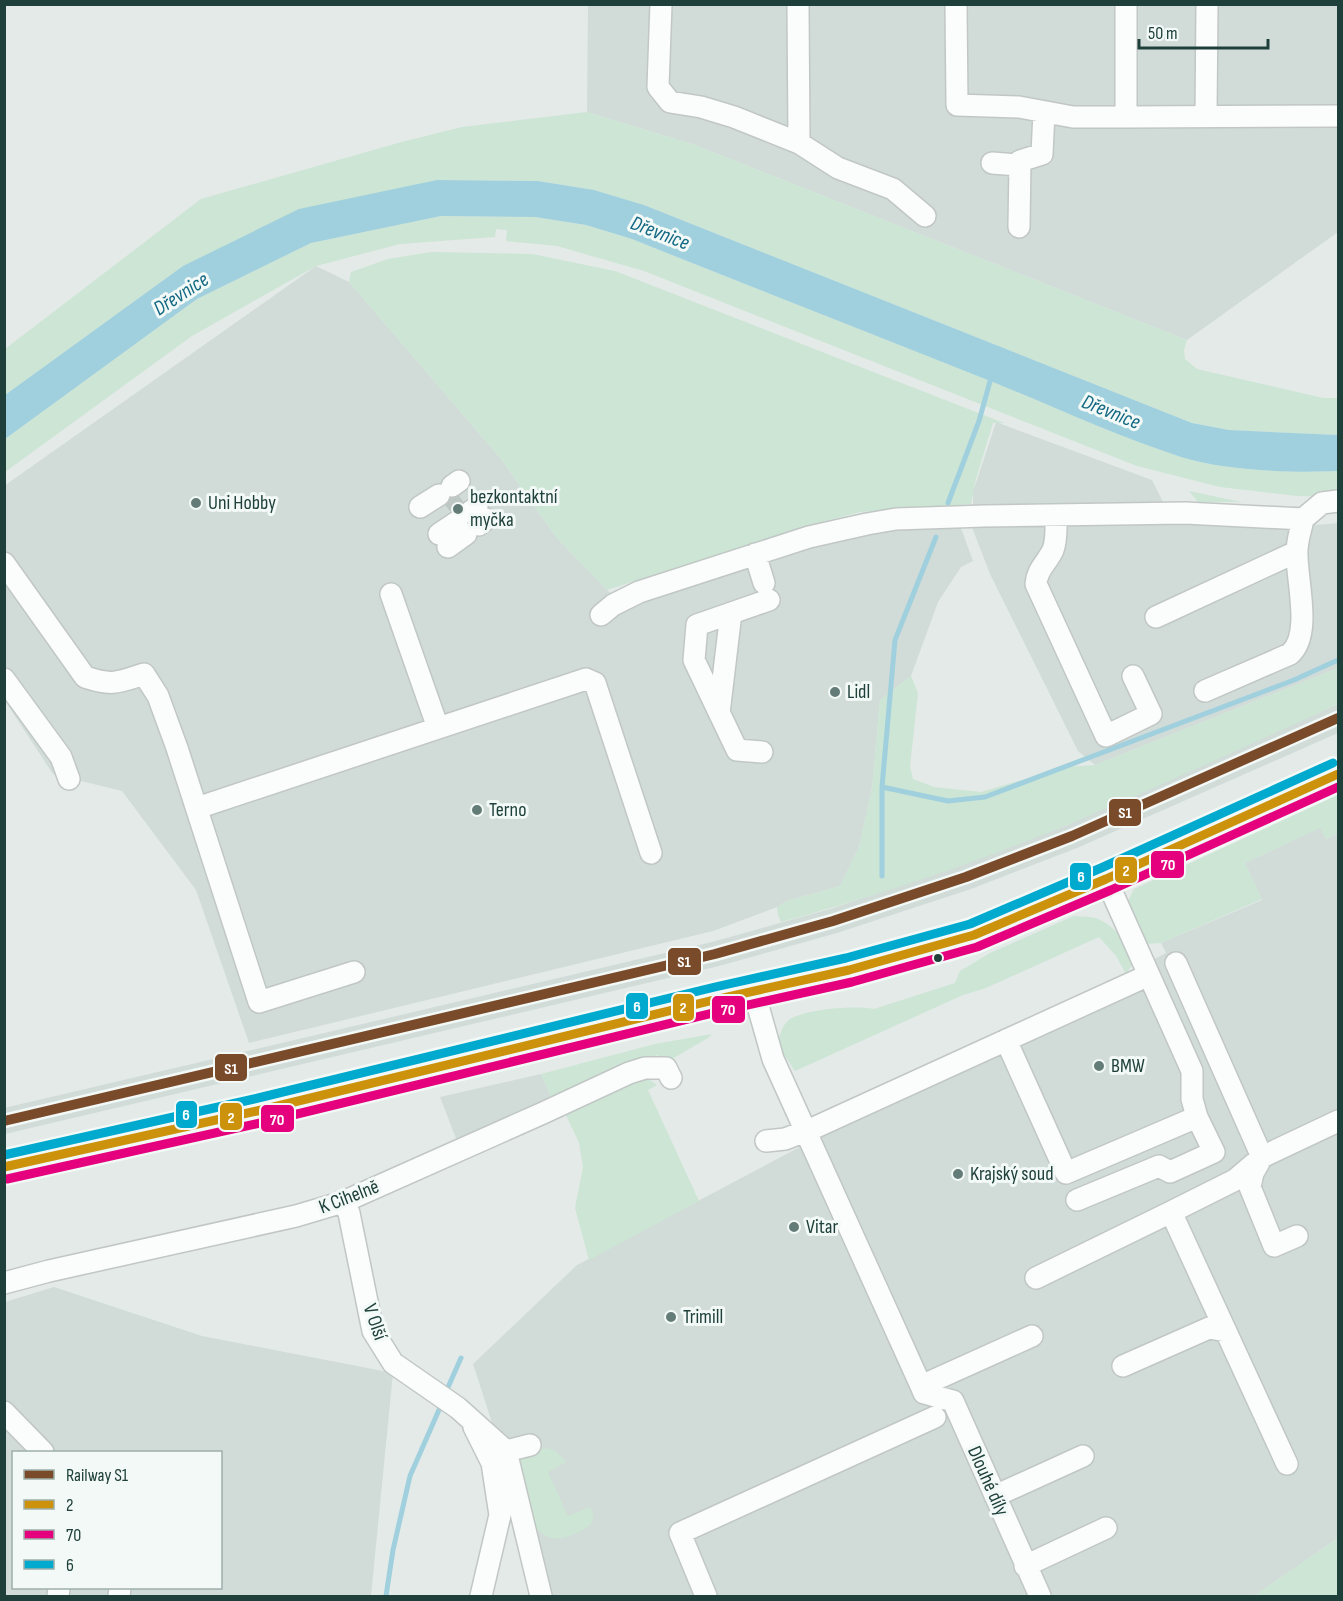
<svg xmlns="http://www.w3.org/2000/svg" width="1343" height="1601" viewBox="0 0 1343 1601" font-family="'Sofia Sans Condensed',sans-serif">
  <rect width="100%" height="100%" fill="#e4eae8"/>
  <path fill="#d1dcd8" fill-rule="evenodd" d="M588,5H1338V232L1187,340L695,145L587,112Z
    M316,266L349,282L501,459L556,537L607,590L625,605L868,530L961,528L973,561L961,567L938,602L911,676L880,700L872,788L859,847L840,886L787,901L777,907L713,931L249,1043L196,890L122,791L53,774L5,701L4,486Z
    M996,422L1152,480L1173,522H1250L1316,525L1338,523V668L1095,765L1078,751L990,574L973,530V492Z
    M1338,704V733L1077,848L971,889L837,933L719,966L5,1134L4,1108L712,942L830,909L962,865L1067,825Z
    M1321,827L1326,839L1338,833V1538L1254,1596H548L473,1364L577,1265L1166,953L1161,943L1262,900L1245,863Z
    M541,1074L552,1099L457,1141L440,1097Z
    M54,1287L202,1336L393,1373L371,1596H5V1302ZM14,1452H220V1588H14Z"/>
  <path fill="#cce5d5" d="M587,112L695,145L1187,340L1184,350L1185,359L1197,369L1323,398H1338V435L1229,430L1192,423L644,205L594,190L538,181L437,180L183,266L5,395V349L201,199L398,143L462,127Z
    M441,216L535,217L586,225L632,239C744,284 857,328 970,373C1040,400 1109,434 1181,457C1225,471 1292,473 1338,471V497L1297,496L1220,487L1137,466L644,271L557,246L506,241L507,230L496,229L495,237L400,244L316,266L192,336L5,472V439L197,299L311,243Z
    M431,252L532,254L615,271L1004,423H993L976,479L971,504L860,512L803,527L607,590L556,537L501,459L349,282L351,272L388,259Z
    M1189,491L1241,502H1198Z
    M1338,668V704C1249,745 1160,786 1069,824C975,863 879,895 781,922L778,915L777,907L787,901L840,886L859,847L872,788L880,700L911,676L918,693L910,766L913,779L934,787L981,792L1066,767L1095,765Z
    M1338,795V833L1326,839L1320,828L1245,863L1262,899L1161,943L1144,944L1130,907L1128,901L1134,889Z
    M1074,916C1081,917 1091,916 1098,919C1116,927 1128,943 1135,961L1126,974L1116,956L1099,937L986,988L963,995L795,1071L777,1044C780,1036 782,1024 790,1019C807,1009 855,1005 874,1009L955,983L960,971L990,953Z
    M712,1034L708,1038L665,1063L657,1055L552,1099L541,1074L655,1044Z
    M647,1078L657,1085L648,1090L699,1201L589,1260L575,1208L583,1167L579,1143L566,1115Z
    M547,1448L556,1451L566,1462L548,1472L568,1516L590,1507C597,1521 592,1526 579,1532C562,1540 546,1543 533,1524C527,1515 521,1478 517,1465C524,1454 535,1450 547,1448Z
    M1338,1538V1596H1254Z"/>
  <path fill="#a0d0dd" d="M437,180L538,181L594,190L644,205L1192,423L1229,430L1338,435V471C1292,473 1225,471 1181,457C1109,434 1040,400 970,373C857,328 744,284 632,239L586,225L535,217L441,216L311,243L197,299L5,439V395L183,266L299,209Z"/>
  <g fill="none" stroke-linecap="round" stroke-linejoin="round">
    <path stroke="#a0d0dd" stroke-width="5" d="M948,503L979,421L992,374
      M882,787L948,801L985,797L1294,680L1338,660
      M882,876V787L895,640L936,537
      M445,1394L461,1358
      M386,1596L393,1550L410,1476L442,1403"/>
    <path stroke="#bdc8c5" stroke-width="21" stroke-dasharray="21 10" stroke-linecap="butt" d="M446,506L459,496"/>
    <g stroke="#c1c7c5" stroke-width="24">
      <path id="minor" d="M661,4L658,87L670,102L701,107L734,117L799,143L838,168L893,189L925,216
        M798,4L799,143
        M956,4L957,105L1019,107L1073,117H1126V4
        M1206,116L1207,4
        M1126,117L1338,116
        M992,163L1019,165
        M1019,227L1020,161L1042,154L1044,112
        M452,486L459,481
        M420,507L439,495
        M470,512L477,507
        M1056,515C1056,526 1057,540 1053,550C1047,563 1037,569 1036,584L1106,736L1151,714L1133,676
        M479,525L486,519
        M439,534L457,522
        M448,547L466,534
        M755,554L764,583
        M4,563L85,677C112,686 117,683 144,674L158,696L177,748L259,1002L354,972
        M391,594L438,728
        M601,615L613,605L639,592L809,537L867,524L896,519L984,516L1185,513L1303,519L1322,503L1338,501
        M1156,617L1296,552
        M4,679L61,757L69,779
        M1205,691L1290,654C1312,635 1297,582 1297,555C1296,543 1301,530 1303,519
        M719,713L731,613
        M762,752L737,750L694,660L697,625L769,600
        M197,808L586,679L595,683L651,853
        M1176,963L1262,1157L1235,1180L1171,1212L1287,1464
        M754,992L773,1059L921,1386L924,1393L953,1401L1040,1596
        M1006,1040L1066,1173L1197,1117L1192,1099V1071L1149,975
        M766,1141L785,1139L816,1127L1149,975L1106,879
        M1077,1200L1159,1166L1170,1172L1214,1152L1197,1117
        M343,1202L349,1213L373,1331L393,1363L458,1408L506,1451L530,1445
        M1297,1236L1274,1246L1250,1187L1253,1173L1262,1157L1338,1121
        M1036,1278L1171,1212
        M4,1283L49,1271L296,1216L343,1202L543,1113L629,1073L645,1068H666L671,1078
        M1123,1366L1209,1328L1226,1331
        M921,1386L1032,1336
        M4,1412L43,1452
        M474,1427L492,1463L500,1515L481,1596
        M506,1451L541,1596
        M995,1496L1083,1456
        M1025,1566L1106,1528
        M58,1596L59,1588
        M119,1596L120,1588
        M706,1596L680,1533L935,1417"/>
    </g>
    <g stroke="#bcc7c4" stroke-width="28">
      <path id="major" d="M4,1167L257,1111L718,999L849,970L974,935L1106,879L1338,774"/>
    </g>
    <use href="#minor" stroke="#fbfcfc" stroke-width="21"/>
    <use href="#major" stroke="#cdd6d4" stroke-width="26"/>
    <g stroke="#f2f9f6" stroke-width="14">
      <path id="bus-1" d="M4,1167L257,1111L718,999L849,970L974,935L1106,879L1338,774"/>
    </g>
    <g stroke="#f2f9f6" stroke-width="14">
      <path id="bus-2" d="M7,1179L260,1123L721,1011L852,982L977,947L1111,890L1338,787"/>
    </g>
    <g stroke="#f2f9f6" stroke-width="14">
      <path id="bus-3" d="M4,1155L254,1099L715,987L846,958L970,924L1101,868L1333,763"/>
    </g>
    <use href="#bus-1" stroke="#cc920c" stroke-width="9"/>
    <use href="#bus-2" stroke="#e5007d" stroke-width="9"/>
    <use href="#bus-3" stroke="#00a9ce" stroke-width="9"/>
    <g stroke="#f2f9f6" stroke-width="15">
      <path id="rail-1" d="M4,1121L715,954L833,921L966,877L1072,836L1338,718"/>
    </g>
    <use href="#rail-1" stroke="#7a4b2a" stroke-width="10"/>
  </g>
  <g fill="#647c77" stroke="#f2f9f6" stroke-width="2">
    <circle cx="196" cy="503" r="6"/>
    <circle cx="458" cy="509" r="6"/>
    <circle cx="835" cy="692" r="6"/>
    <circle cx="477" cy="810" r="6"/>
    <circle cx="1099" cy="1066" r="6"/>
    <circle cx="958" cy="1174" r="6"/>
    <circle cx="794" cy="1227" r="6"/>
    <circle cx="671" cy="1317" r="6"/>
  </g>
  <circle fill="#1f403a" stroke="#f2f9f6" stroke-width="2" cx="938" cy="958" r="5"/>
  <g text-anchor="middle" dominant-baseline="central" stroke-width="6" stroke-linejoin="round" paint-order="stroke">
    <g font-size="20" fill="#1f403a" stroke="#f2f9f6" text-anchor="start">
      <text x="470" y="497">bezkontaktní<tspan x="470" dy="23">myčka</tspan></text>
      <text x="208" y="503">Uni Hobby</text>
      <text x="847" y="692">Lidl</text>
      <text x="489" y="810">Terno</text>
      <text x="1111" y="1066">BMW</text>
      <text x="970" y="1174">Krajský soud</text>
      <text x="806" y="1227">Vitar</text>
      <text x="683" y="1317">Trimill</text>
    </g>
    <g font-size="20" fill="#1f403a" stroke="#f2f9f6">
      <text transform="translate(349 1197) rotate(-21)">K Cihelně</text>
      <text transform="translate(375 1322) rotate(71)">V Olší</text>
      <text transform="translate(988 1481) rotate(66)">Dlouhé díly</text>
    </g>
    <g font-size="21" font-style="italic" fill="#136883" stroke="#f2f9f6">
      <text transform="translate(660 233) rotate(21)">Dřevnice</text>
      <text transform="translate(181 294) rotate(-33)">Dřevnice</text>
      <text transform="translate(1111 412) rotate(22)">Dřevnice</text>
    </g>
  </g>
  <g stroke="#f2f9f6" stroke-width="2">
    <rect x="1108" y="798" width="34" height="29" rx="6" fill="#7a4b2a"/>
    <rect x="1150" y="850" width="35" height="29" rx="6" fill="#e5007d"/>
    <rect x="1114" y="856" width="24" height="28" rx="6" fill="#cc920c"/>
    <rect x="1069" y="862" width="23" height="29" rx="6" fill="#00a9ce"/>
    <rect x="667" y="947" width="35" height="29" rx="6" fill="#7a4b2a"/>
    <rect x="625" y="992" width="24" height="28" rx="6" fill="#00a9ce"/>
    <rect x="672" y="993" width="23" height="29" rx="6" fill="#cc920c"/>
    <rect x="711" y="995" width="35" height="29" rx="6" fill="#e5007d"/>
    <rect x="214" y="1053" width="34" height="29" rx="6" fill="#7a4b2a"/>
    <rect x="175" y="1100" width="23" height="29" rx="6" fill="#00a9ce"/>
    <rect x="219" y="1102" width="24" height="29" rx="6" fill="#cc920c"/>
    <rect x="260" y="1104" width="35" height="29" rx="6" fill="#e5007d"/>
  </g>
  <g font-size="16" text-anchor="middle" font-weight="bold" fill="#fff">
    <text x="1125" y="818">S1</text>
    <text x="1168" y="870">70</text>
    <text x="1126" y="876">2</text>
    <text x="1081" y="882">6</text>
    <text x="684" y="967">S1</text>
    <text x="637" y="1012">6</text>
    <text x="683" y="1013">2</text>
    <text x="728" y="1015">70</text>
    <text x="231" y="1074">S1</text>
    <text x="186" y="1120">6</text>
    <text x="231" y="1123">2</text>
    <text x="277" y="1125">70</text>
  </g>
  <rect width="1343" height="1601" fill="none" stroke="#1f403a" stroke-width="12"/>
  <rect x="12" y="1451" width="210" height="138" fill="#f2f9f6" stroke="#9eafab" stroke-width="1.5"/>
  <rect x="24" y="1470" width="30" height="9" fill="#7a4b2a" stroke="#9eafab" stroke-width="1.5"/>
  <text x="66" y="1481" font-size="18" fill="#1f403a">Railway S1</text>
  <rect x="24" y="1500" width="30" height="9" fill="#cc920c" stroke="#9eafab" stroke-width="1.5"/>
  <text x="66" y="1511" font-size="18" fill="#1f403a">2</text>
  <rect x="24" y="1530" width="30" height="9" fill="#e5007d" stroke="#9eafab" stroke-width="1.5"/>
  <text x="66" y="1541" font-size="18" fill="#1f403a">70</text>
  <rect x="24" y="1560" width="30" height="9" fill="#00a9ce" stroke="#9eafab" stroke-width="1.5"/>
  <text x="66" y="1571" font-size="18" fill="#1f403a">6</text>
  <path d="M1139 39v9h129v-9" fill="none" stroke="#1f403a" stroke-width="3"/>
  <text x="1148" y="39" font-size="18" fill="#1f403a" stroke="#f2f9f6" stroke-width="4.5" paint-order="stroke">50 m</text>
</svg>
